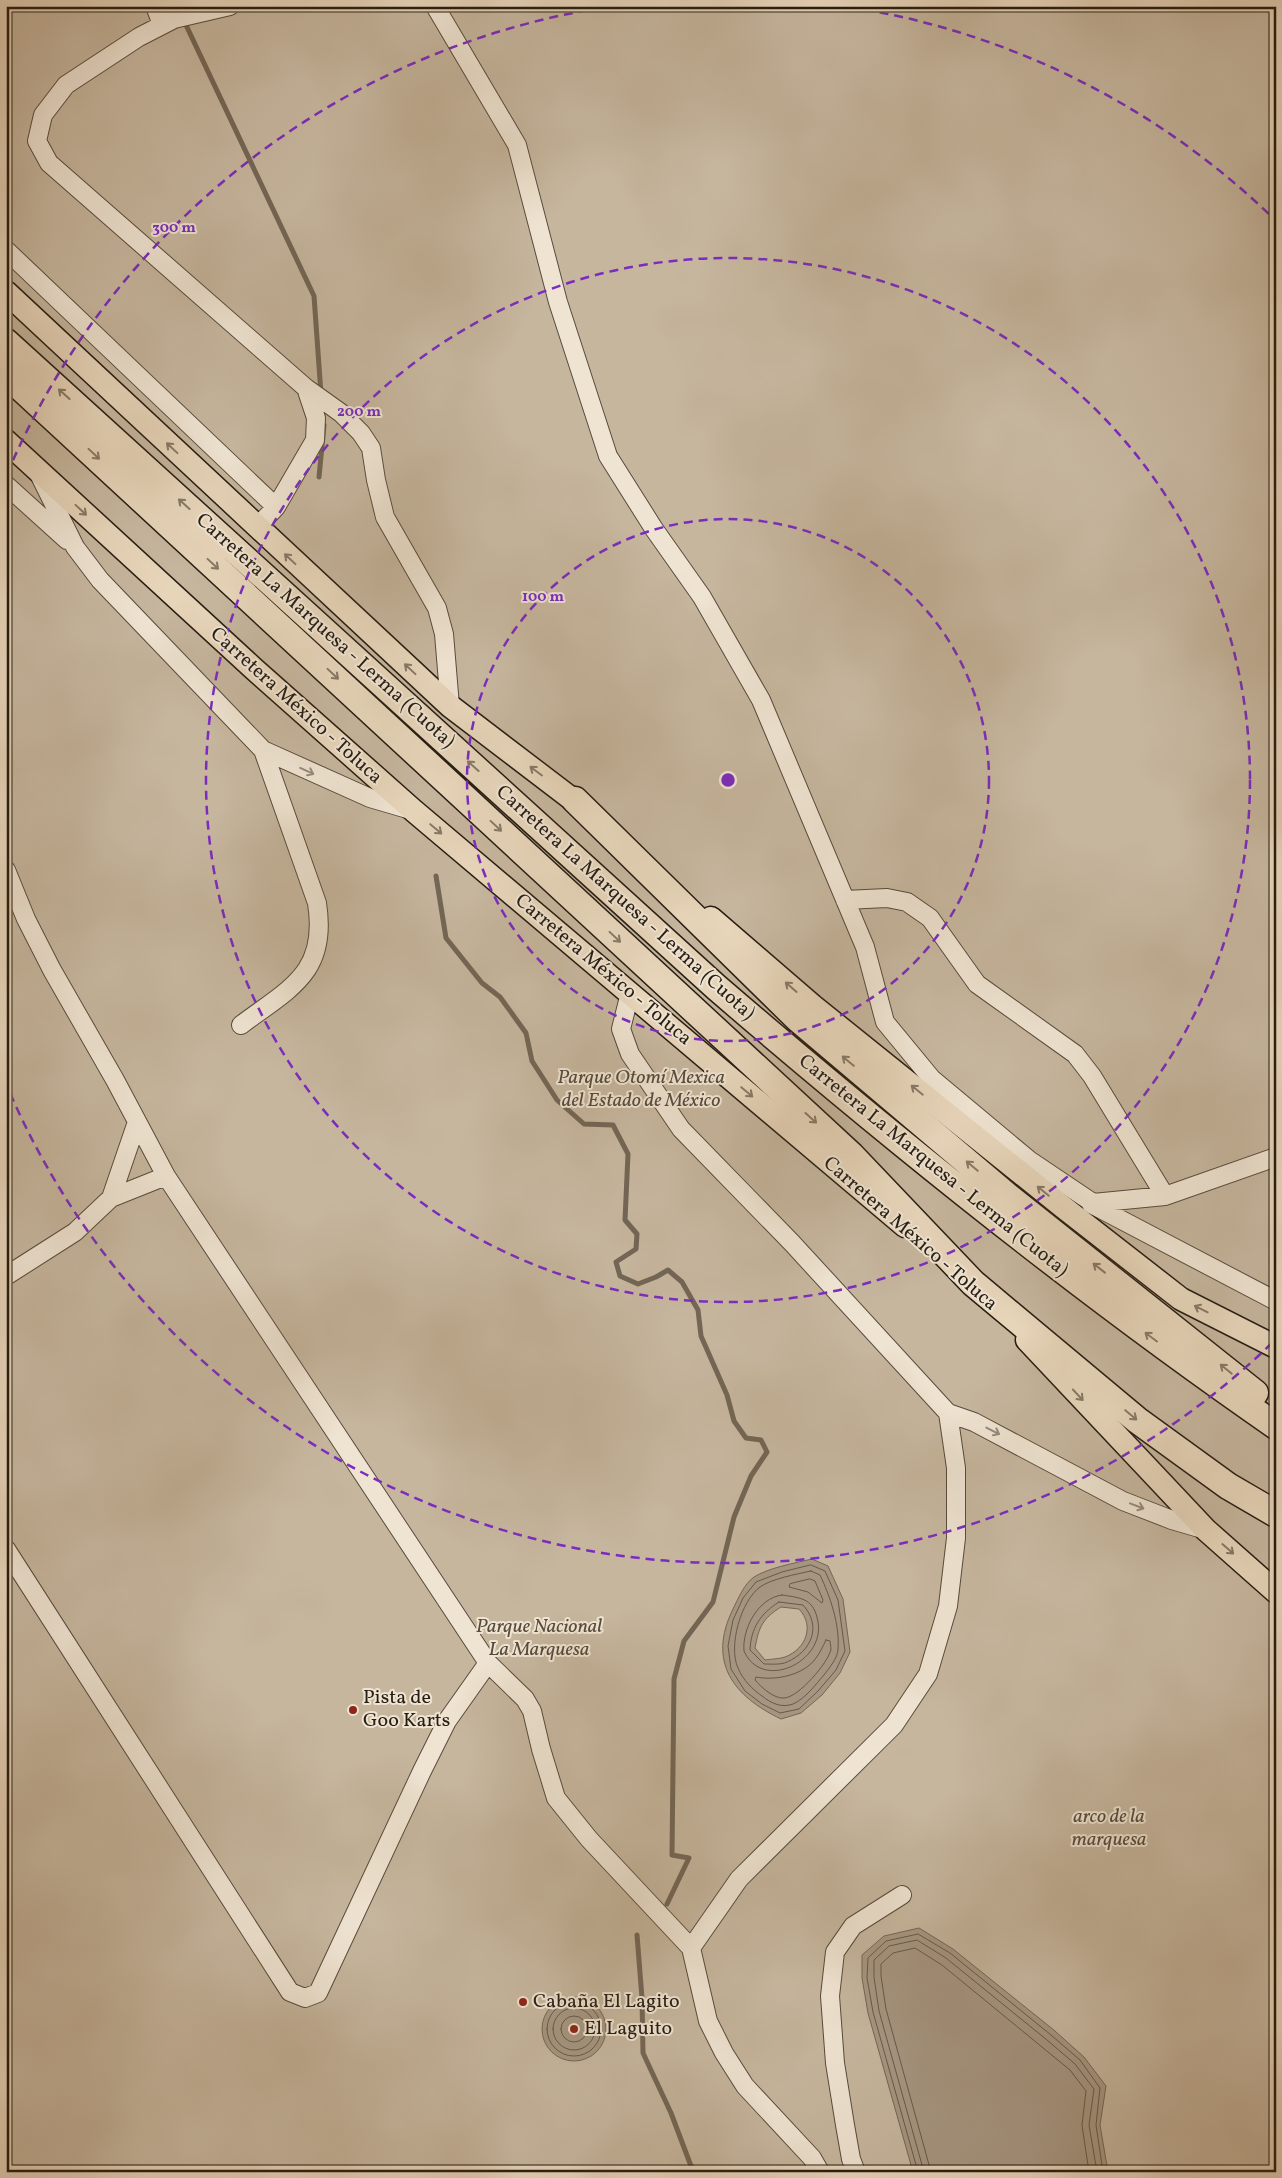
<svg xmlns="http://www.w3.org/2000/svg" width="1282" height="2178" viewBox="0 0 1282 2178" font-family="Vollkorn,serif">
  <rect width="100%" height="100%" fill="#e7d5ba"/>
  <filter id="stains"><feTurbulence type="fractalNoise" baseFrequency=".004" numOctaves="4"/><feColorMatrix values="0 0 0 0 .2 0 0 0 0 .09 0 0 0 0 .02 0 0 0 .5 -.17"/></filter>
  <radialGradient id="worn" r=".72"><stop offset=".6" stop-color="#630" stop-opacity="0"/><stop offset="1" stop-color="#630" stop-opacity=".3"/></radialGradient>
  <path fill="#c6b69e" stroke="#766a58" d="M6,6H1276V2172H6Z"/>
  <path fill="#a69681" stroke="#736655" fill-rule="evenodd" d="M812,1559L828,1566L843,1599L850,1652L840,1673L822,1695L801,1713L781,1719C733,1696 707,1662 733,1609C738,1599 744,1584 754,1577C768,1568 795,1563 812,1559ZM781,1607L799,1609C815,1626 806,1649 785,1657C779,1659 771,1659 765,1660L755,1648C759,1627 762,1619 781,1607Z
    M919,1928L953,1949L1055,2031L1084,2057L1106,2086L1100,2125L1108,2172H913L868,2013L862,1978V1955L884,1936Z
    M542 2029a32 32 0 1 1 64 0a32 32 0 1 1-64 0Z"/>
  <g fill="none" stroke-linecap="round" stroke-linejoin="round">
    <path stroke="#665a4a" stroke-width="1" d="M811,1565L825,1571L838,1600L845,1651L836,1670L818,1691L799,1709L780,1713L762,1704L745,1691L731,1669L728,1646L733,1620L743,1598L756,1582L782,1572Z
      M811,1571L820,1575C830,1596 840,1625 838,1649C838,1658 829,1668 824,1675C816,1684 805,1699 793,1704C782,1708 772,1704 762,1696C752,1689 743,1680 738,1668C728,1646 741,1601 760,1587C771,1579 797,1574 811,1571Z
      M810,1579L815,1581L823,1600L822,1603L808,1592L789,1587L790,1584Z
      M782,1595C803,1598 814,1599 818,1622C825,1662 762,1692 744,1651C742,1629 758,1598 782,1595Z
      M779,1602L803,1605C822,1626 812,1651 787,1662C781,1665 771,1664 764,1664L750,1650C751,1628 760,1614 779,1602Z
      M826,1640L830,1641C830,1642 831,1648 831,1649C829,1662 798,1698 784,1698C774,1699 761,1687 755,1680L756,1677C776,1681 804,1675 816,1658C820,1653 823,1646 826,1640Z
      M547 2029a27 27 0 1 1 54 0a27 27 0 1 1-54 0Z
      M553 2029a21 21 0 1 1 42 0a21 21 0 1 1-42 0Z
      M561 2029a13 13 0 1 1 26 0a13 13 0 1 1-26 0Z
      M918,2172L873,2012L867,1978L868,1958L886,1941L918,1934L950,1953L1051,2035L1080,2060L1100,2088L1096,2125L1103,2172
      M924,2172L879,2011L874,1977V1960L889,1946L917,1940L946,1958L1047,2040L1075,2064L1094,2089L1089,2125L1097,2172
      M931,2172L886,2009L881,1976V1964L893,1953L915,1948L942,1965L1070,2070L1086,2091L1082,2125L1089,2172"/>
    <path stroke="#736655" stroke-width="5" d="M177,6L314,296L321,394
      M319,477L324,425
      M436,876L446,938L482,983L500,997L526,1033L532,1061L557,1100L584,1124L613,1125L628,1154L625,1220L637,1234L636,1249L616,1262L620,1276L638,1284L656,1277L668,1270L682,1282L698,1310L701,1336L727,1395L734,1421L746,1438L761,1440L767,1452L751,1476L734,1517L713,1602L684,1641L674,1679L672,1855L689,1858L667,1904
      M637,1935L642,1998L643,2053L671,2113L691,2166L700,2172"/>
    <g stroke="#574b3d" stroke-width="20">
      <path id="minor" d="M155,6L162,25
        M230,6L174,19L139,37L66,85L43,115L37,141L49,163L306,388L316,418L315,440L276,507L257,527
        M435,6L517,145L558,302L608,456L654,529L702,597L761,700L865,947L885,1022L932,1079L1029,1160L1093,1203L1165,1196L1276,1157
        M6,250L276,507
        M306,388L341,413L361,433L371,448L376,480L385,517L437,608L444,634L450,706
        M40,476L75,547L100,580L263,750L370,798L411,810
        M6,485L67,540
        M6,870L26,919L52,970L115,1080L166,1176L488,1663L525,1699L532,1711L541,1749L556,1798L589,1839L691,1948L708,2021L724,2053L745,2086L812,2158L820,2172
        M845,900L887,898L907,902L930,918L977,984L1075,1054L1092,1076L1165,1196
        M630,993L621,1029L630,1054L681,1129L792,1243L948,1413L974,1422L1123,1501L1172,1520L1206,1530
        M241,1025C290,988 328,973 317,903L263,750
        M111,1198L137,1122
        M1091,1204L1276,1301
        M6,1276L75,1232L111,1198L166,1176
        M6,1549L290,1992L305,1998L318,1993L422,1771L447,1721L488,1663
        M691,1948L739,1879L894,1725L928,1674L948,1606L956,1538V1468L948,1413
        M856,2172L851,2159L845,2125L835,2063L830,1996L835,1952L853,1926L902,1895"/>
    </g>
    <g stroke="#271d13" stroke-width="25">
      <path id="major" d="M6,292L450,706L589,812
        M6,441L254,669L414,811L905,1226
        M711,918L813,1006L1063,1207L1181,1299L1276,1347
        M1027,1340L1206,1530L1276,1592"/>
    </g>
    <g stroke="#271d13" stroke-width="29">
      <path id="highway" d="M6,342L716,987C896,1142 1081,1291 1276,1426
        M6,374L851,1155L973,1283L1137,1420L1228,1486L1276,1514
        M575,800L797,1018L1011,1199L1255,1393"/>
    </g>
    <use href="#minor" stroke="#efe4d2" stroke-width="18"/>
    <use href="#major" stroke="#e7d5ba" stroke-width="22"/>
    <use href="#highway" stroke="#e7d5ba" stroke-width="26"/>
  </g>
  <defs><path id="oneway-shaft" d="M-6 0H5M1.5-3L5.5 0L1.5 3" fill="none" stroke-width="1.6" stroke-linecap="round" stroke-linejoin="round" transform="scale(1.25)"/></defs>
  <g stroke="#877966">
    <use href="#oneway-shaft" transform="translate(64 394) rotate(-138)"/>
    <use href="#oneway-shaft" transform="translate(172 448) rotate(-137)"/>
    <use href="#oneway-shaft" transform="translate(94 454) rotate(43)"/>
    <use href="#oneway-shaft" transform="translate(184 504) rotate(-138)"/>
    <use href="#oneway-shaft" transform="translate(81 510) rotate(43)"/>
    <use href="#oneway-shaft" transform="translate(290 559) rotate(-137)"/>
    <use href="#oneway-shaft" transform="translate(213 564) rotate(43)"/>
    <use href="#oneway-shaft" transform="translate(410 669) rotate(-137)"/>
    <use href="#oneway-shaft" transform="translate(333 674) rotate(43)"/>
    <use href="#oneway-shaft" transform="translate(473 766) rotate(-138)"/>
    <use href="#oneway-shaft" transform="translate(536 771) rotate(-143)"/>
    <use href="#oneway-shaft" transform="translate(496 826) rotate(43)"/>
    <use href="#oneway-shaft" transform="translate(436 829) rotate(40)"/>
    <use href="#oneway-shaft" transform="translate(615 937) rotate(43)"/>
    <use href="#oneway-shaft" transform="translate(791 987) rotate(-139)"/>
    <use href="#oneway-shaft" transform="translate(848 1061) rotate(-140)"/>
    <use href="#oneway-shaft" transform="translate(917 1090) rotate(-141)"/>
    <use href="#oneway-shaft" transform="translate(747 1092) rotate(40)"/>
    <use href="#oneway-shaft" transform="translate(811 1118) rotate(42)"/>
    <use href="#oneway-shaft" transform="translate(972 1166) rotate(-140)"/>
    <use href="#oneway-shaft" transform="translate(1043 1191) rotate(-141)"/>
    <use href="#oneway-shaft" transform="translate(1099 1268) rotate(-142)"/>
    <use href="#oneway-shaft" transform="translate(1201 1309) rotate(-153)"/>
    <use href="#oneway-shaft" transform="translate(1151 1337) rotate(-143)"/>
    <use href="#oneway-shaft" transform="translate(1226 1369) rotate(-141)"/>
    <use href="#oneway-shaft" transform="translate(1078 1395) rotate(47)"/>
    <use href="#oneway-shaft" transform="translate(1131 1415) rotate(40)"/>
    <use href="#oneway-shaft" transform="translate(1228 1549) rotate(41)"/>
  </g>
  <g stroke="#958a7c">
    <use href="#oneway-shaft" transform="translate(307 771) rotate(25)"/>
    <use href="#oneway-shaft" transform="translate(993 1431) rotate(27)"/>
    <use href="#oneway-shaft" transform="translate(1137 1506) rotate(21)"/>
  </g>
  <g fill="none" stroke="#7b2cbf" stroke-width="2.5" stroke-dasharray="9 6">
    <circle cx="728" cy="780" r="261"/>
    <circle cx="728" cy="780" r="522"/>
    <path d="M1272 1343A783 783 0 0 1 7 1086M7 474A783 783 0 0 1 606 7M850 7A783 783 0 0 1 1272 217"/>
  </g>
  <g fill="#8f2418" stroke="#efe4d2" stroke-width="2">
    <circle cx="353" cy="1710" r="5"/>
    <circle cx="523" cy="2002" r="5"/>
    <circle cx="574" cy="2029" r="5"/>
  </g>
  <g text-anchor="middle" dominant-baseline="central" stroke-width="4" stroke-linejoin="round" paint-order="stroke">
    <g font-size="20" fill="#271d13" stroke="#efe4d2">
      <text transform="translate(325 631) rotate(42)">Carretera La Marquesa - Lerma (Cuota)</text>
      <text transform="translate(296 706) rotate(42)">Carretera México - Toluca</text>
      <text transform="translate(625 903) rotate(42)">Carretera La Marquesa - Lerma (Cuota)</text>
      <text transform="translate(603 970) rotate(40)">Carretera México - Toluca</text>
      <text transform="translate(933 1166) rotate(39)">Carretera La Marquesa - Lerma (Cuota)</text>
      <text transform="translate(910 1234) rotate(41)">Carretera México - Toluca</text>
    </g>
    <g font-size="20" font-style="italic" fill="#574b3d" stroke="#efe4d2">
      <text x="641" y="1078">Parque Otomí Mexica<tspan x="641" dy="23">del Estado de México</tspan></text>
      <text x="539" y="1627">Parque Nacional<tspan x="539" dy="23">La Marquesa</tspan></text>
      <text x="1109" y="1817">arco de la<tspan x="1109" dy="23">marquesa</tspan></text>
    </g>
    <g font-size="20" fill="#271d13" stroke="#efe4d2" text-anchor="start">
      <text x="363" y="1698">Pista de<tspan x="363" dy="23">Goo Karts</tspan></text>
      <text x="533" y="2002">Cabaña El Lagito</text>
      <text x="584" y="2029">El Laguito</text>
    </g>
  </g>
  <circle cx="728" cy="780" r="8" fill="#7b2cbf" stroke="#efe4d2" stroke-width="2.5"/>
  <g font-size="15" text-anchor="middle" font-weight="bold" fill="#7b2cbf" stroke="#efe4d2" stroke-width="4" stroke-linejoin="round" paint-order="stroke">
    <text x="174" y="232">300 m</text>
    <text x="359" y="416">200 m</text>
    <text x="543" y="601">100 m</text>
  </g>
  <rect width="1282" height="2178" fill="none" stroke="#e7d5ba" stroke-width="25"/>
  <rect x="8" y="8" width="1267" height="2163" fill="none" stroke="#271d13" stroke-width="2.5"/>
  <rect x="12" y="12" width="1257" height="2153" fill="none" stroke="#271d13"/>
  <rect width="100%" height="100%" filter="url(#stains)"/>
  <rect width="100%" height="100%" fill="url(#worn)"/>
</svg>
